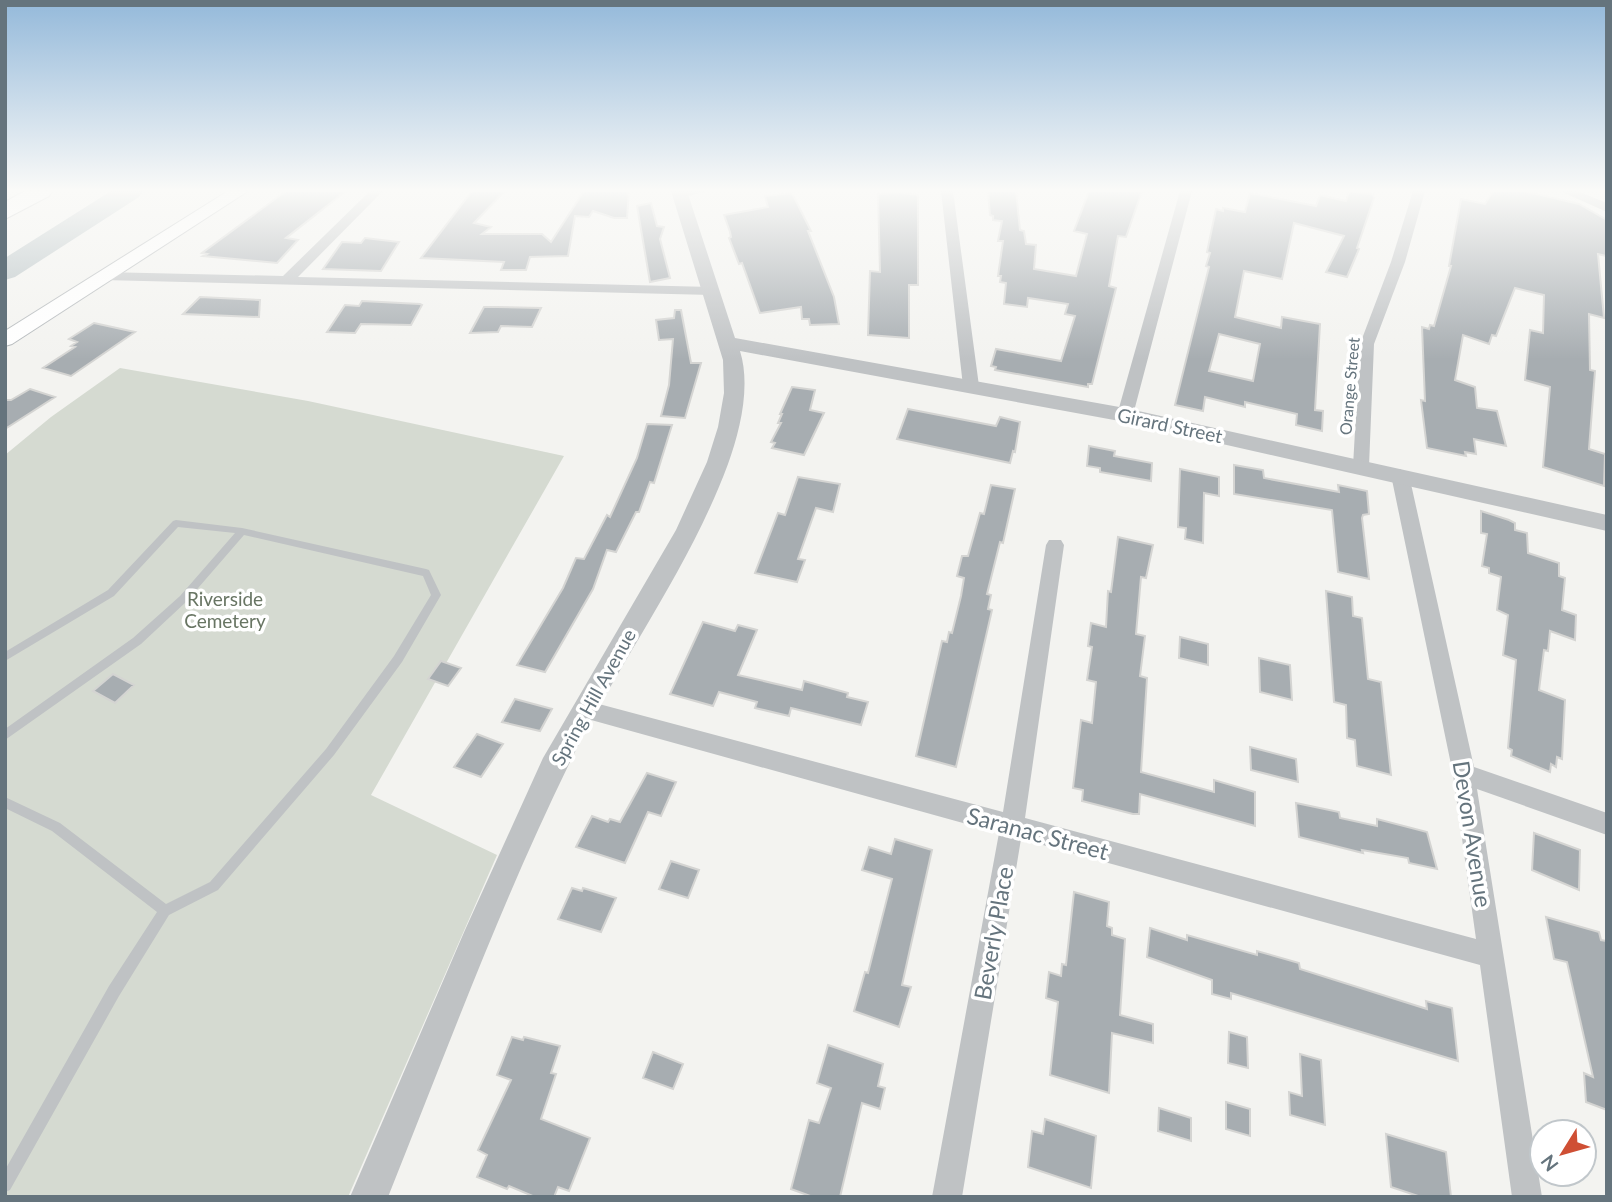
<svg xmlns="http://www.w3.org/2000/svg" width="1612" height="1202" viewBox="0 0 1612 1202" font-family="Lato,sans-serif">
  <rect width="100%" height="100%" fill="#f3f3f0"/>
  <path fill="#d5dad1" d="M120,368L308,401L564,456L371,795L497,855L348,1197H5V455L51,417Z"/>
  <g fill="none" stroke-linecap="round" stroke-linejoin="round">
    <path fill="#b6c1c4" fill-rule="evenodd" d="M111,191H143L139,197L15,277L5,280V258Z"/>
  </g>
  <path fill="#a7adb1" stroke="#d4d4d2" stroke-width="2" fill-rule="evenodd" d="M286,191H346L286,238L298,240L277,263L203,256L207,254L202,253Z
    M472,191H505L474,223L491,227L482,234H542L551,242L584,191H629L627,218H614L593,211L589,217L575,216L568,256L530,257L526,270H501L504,262L421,258Z
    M988,191H1016L1020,230L1024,231L1026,244L1036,245L1034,269L1076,276L1087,234L1074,231L1089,191H1142L1126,237L1118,236L1109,286L1116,288L1092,384H1088V387L995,370L996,367L991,366L996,349L1061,361L1075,316L1065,314L1068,304L1028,298L1027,307L1004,304L1006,283L1000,282L1001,276H998L1003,241H998L1002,221L993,220V216L990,215Z
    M1349,191L1373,194L1374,198L1357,248L1359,249L1347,277L1326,272L1344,236L1294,223L1282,279L1244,271L1235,317L1281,328L1282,317L1320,324L1315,410L1323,411L1322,431L1296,425L1297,414L1245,402V407L1205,397L1203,411L1175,405L1209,267L1206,266L1210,253L1207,252L1216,209L1223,211V208L1245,212L1250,193L1316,206L1320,195L1346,201ZM1219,334L1260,344L1253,381L1209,371Z
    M1493,191H1524L1579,204L1607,220L1606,256L1598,254L1604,318L1589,314L1590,370L1595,371L1589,449L1605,454L1604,486L1543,467L1550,387L1525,380L1530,330L1543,333L1544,295L1515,288L1496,336L1492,335L1489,344L1463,335L1455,380L1475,387L1477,408L1497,411L1506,446L1474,439L1476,454L1465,452L1466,456L1427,448L1421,400L1425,401L1422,327L1429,329L1430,325L1434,326L1451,266H1449L1461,199L1485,204Z
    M898,192L918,195V285H909V338L868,335L870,271L880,272L878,194Z
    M792,193L811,231H808L834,297L839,324L810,325L809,319H802L801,307L760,313L742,263L739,264L729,238L731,237L730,232L724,215L768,207L765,196Z
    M651,203L657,226L664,227L660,239L670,278L650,282L637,206Z
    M365,238L399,242L381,271L323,269L342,242L361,243Z
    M200,297L260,300L259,317L183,314Z
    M362,301L420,304L422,305L411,325L361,324L355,333L327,332L345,305L359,306Z
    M484,307H497L541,308L532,327L501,326L498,332L470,333Z
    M675,310H681L691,363H701L685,418L661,416L669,385L673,339L659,340L656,320L674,318Z
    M94,323L135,332L71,376L43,368L75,347L71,346L77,342L69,339Z
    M792,387L815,390L810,410L824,413L804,455L772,448L775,443L771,442L781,423H778L782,414H780Z
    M30,389L55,397L5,429V400H11Z
    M908,409L996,426L1000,417L1020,422L1015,452L1013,451L1010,463L897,439Z
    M647,424L672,425L654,483L650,482L639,512H636L616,552L607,550L593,589L545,672L517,665L563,588L576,558L584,559L607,515L610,517L637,458Z
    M1089,446L1115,451L1114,456L1152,463L1151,481L1100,472V468L1087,466Z
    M1234,465L1263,470L1264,478L1339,492L1338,485L1367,491L1369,514L1363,515L1362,518L1369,579L1338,572L1332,510L1234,494Z
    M1180,469L1219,477V496L1204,493L1203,543L1185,539L1186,528L1178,527Z
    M798,477L840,484L833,512L816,508L798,559L805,560L797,582L755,573L778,513L785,515Z
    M991,485L1015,489L1003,543L1000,542L987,594L991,595L988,609L992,610L956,767L916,756L942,641L947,642L949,632L952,633L961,596L964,578L957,576L962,556H968L980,513L984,514Z
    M1481,511L1509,520L1515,523V530L1527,533L1528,553L1559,563V576L1565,578L1562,610L1576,615L1575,640L1550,631L1548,651L1544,650L1539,690L1565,700L1562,759L1557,757L1556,767L1551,764L1550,772L1511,756L1512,750L1508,748L1516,660L1503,655L1508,615L1497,610L1501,577L1489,573V568L1482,566L1487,534L1481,533Z
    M1118,537L1153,545L1146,578L1141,577L1136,634L1145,636L1140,676L1147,678L1141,772L1214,792V780L1255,792V826L1140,794L1139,814H1133L1082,801L1083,790L1073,788L1081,720L1092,723L1096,682L1087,680L1092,647L1088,646L1091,623L1106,627L1108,591L1111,592Z
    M1326,591L1352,597L1353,616L1362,618L1368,679L1381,682L1391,775L1357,766L1355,740L1347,738L1346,705L1334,702Z
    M703,622L735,631L738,625L757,630L738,675L802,690L804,681L848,693L847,697L868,702L861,725L791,708L789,716L755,708L757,702L719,692L713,706L670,694Z
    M1180,637L1208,644V665L1179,658Z
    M1259,658L1290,665L1292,700L1260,692Z
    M441,661L461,668L448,686L428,679Z
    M113,674L134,685L115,703L93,691Z
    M515,699L552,709L540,731L502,722Z
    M477,734L503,744L481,777L454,767Z
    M1250,747L1296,759L1298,782L1251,770Z
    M647,773L676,782L661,816L648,812L625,863L576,847L592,816L608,822L610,819L620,822Z
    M1296,803L1339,812L1340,818L1377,826V819L1427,832L1437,869L1409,863L1408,858L1362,850L1363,853L1299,837Z
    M1534,833L1580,850L1579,890L1532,870Z
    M895,839L932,850L902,985L911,987L899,1027L854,1011L865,972L868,973L892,879L862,870L869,847L891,854Z
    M671,861L699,870L688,898L659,889Z
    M572,888L582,891L583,888L616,898L601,932L558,919Z
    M1074,892L1109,902L1107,926L1112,928V935L1125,939L1120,1015L1153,1024V1043L1112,1033L1109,1093L1050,1075L1058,1002L1046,998L1049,972L1061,976L1062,964L1066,965Z
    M1546,917L1599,932L1601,940L1607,941V1110L1586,1102L1584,1073L1593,1077L1567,962L1554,959Z
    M1150,928L1187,940V935L1257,955V951L1299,963L1300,969L1427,1009L1426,1001L1452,1008L1458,1061L1231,993V999L1212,994V980L1147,957Z
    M1229,1032L1247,1037L1248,1068L1228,1063Z
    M512,1037L523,1040L524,1037L560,1046L551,1073L556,1074L541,1119L590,1138L569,1191L558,1187L554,1197H535L509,1186L507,1189L477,1177L487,1155L478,1150L511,1080L497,1075Z
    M828,1045L883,1064L878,1086L885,1088L880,1109L862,1103L840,1197H813L791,1189L809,1120L819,1123L831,1088L817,1083Z
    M653,1052L683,1064L673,1089L643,1078Z
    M1300,1054L1321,1060L1325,1125L1290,1115L1289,1092L1302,1096Z
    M1226,1102L1250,1109V1136L1226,1129Z
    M1159,1108L1191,1118V1141L1158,1131Z
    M1045,1119L1096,1136L1091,1188L1028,1167L1032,1131L1043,1134Z
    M1386,1134L1446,1152L1451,1197H1421L1391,1187Z"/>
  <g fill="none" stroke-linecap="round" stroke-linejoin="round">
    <g stroke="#b1b6b9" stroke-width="2">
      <path id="secondary" d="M228,191H248L12,344L5,346V331Z"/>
    </g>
    <g stroke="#b1b5b7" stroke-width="2">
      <path id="motorway" d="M25,191H52L49,196L5,219V202Z"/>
    </g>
    <path fill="#bfc2c4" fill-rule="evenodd" d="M176,520L242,528L426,569L429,570L441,595L402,662L334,755L218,890L169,915L119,996L10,1190L5,1192V1170L109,986L157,912L52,831L5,808V797L60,823L166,904L210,882L326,749L394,656L431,595L423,576L244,535L186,602L141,644L5,740V729L133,638L180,596L235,533L178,527L114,596L5,661V652L108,590L173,521Z"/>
    <path fill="#bfc2c4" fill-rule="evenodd" d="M370,191H383L298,277L712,287L719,291L712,295L103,280L96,276L103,272L283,276Z
      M677,191H708L680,198L674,194Z
      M941,191H953L979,386L971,391L963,386Z
      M1180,191H1192L1133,415L1125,420L1117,415Z
      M1413,191H1425L1405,262L1374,344L1369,466L1361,472L1353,466L1360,344L1391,262Z
      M1560,191H1577L1607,203V212Z
      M1400,469L1409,475L1474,767L1607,813V835L1477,789L1542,1197H1512L1480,965L1021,839L962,1197H932L999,833L584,718L577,715L573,709L577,703L584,700L1003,812L1046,545L1049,540H1061L1064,545L1025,818L1476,939L1453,774L1391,475Z"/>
    <path fill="#bfc2c4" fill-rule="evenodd" d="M671,191H687L735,338L1125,408L1607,515V531L1125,422L740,351C751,386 740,431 728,464C689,569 621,659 572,758C502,900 447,1050 388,1197H350L465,930L543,758L676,530L707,462L718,427L724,393L723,360Z"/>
    <use href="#secondary" fill="#fff" fill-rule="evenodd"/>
    <use href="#motorway" fill="#fff" fill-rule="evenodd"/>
  </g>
  <linearGradient id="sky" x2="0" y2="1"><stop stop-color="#94b9da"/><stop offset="0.53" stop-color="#fafaf8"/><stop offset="1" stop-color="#fafaf8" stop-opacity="0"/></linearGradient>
  <rect width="1612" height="359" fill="url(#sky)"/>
  <g text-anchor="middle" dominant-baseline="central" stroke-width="7" stroke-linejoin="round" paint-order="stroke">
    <g font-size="16" fill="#65747d" stroke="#fff">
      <text transform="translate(1349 386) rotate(-85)">Orange Street</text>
    </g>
    <g font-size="19" fill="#65747d" stroke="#fff">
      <text transform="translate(1170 425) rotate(12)">Girard Street</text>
      <text transform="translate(593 697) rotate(-61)">Spring Hill Avenue</text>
    </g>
    <g font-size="19" fill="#687563" stroke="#fff">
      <text x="225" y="598">Riverside<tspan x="225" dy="22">Cemetery</tspan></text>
    </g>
    <g font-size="23" fill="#65747d" stroke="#fff">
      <text transform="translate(1038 833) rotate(15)">Saranac Street</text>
      <text transform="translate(1473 834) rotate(81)">Devon Avenue</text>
      <text transform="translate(993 933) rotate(-80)">Beverly Place</text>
    </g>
  </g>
  <rect width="1612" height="1202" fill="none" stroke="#65747d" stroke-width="14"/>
  <g transform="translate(1563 1153) rotate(233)"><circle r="33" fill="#ffffff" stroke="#c1c7cb" stroke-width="2"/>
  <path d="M0-5L12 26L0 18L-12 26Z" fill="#cf4f34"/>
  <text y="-10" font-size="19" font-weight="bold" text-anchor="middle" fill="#65747d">N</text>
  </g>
</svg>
